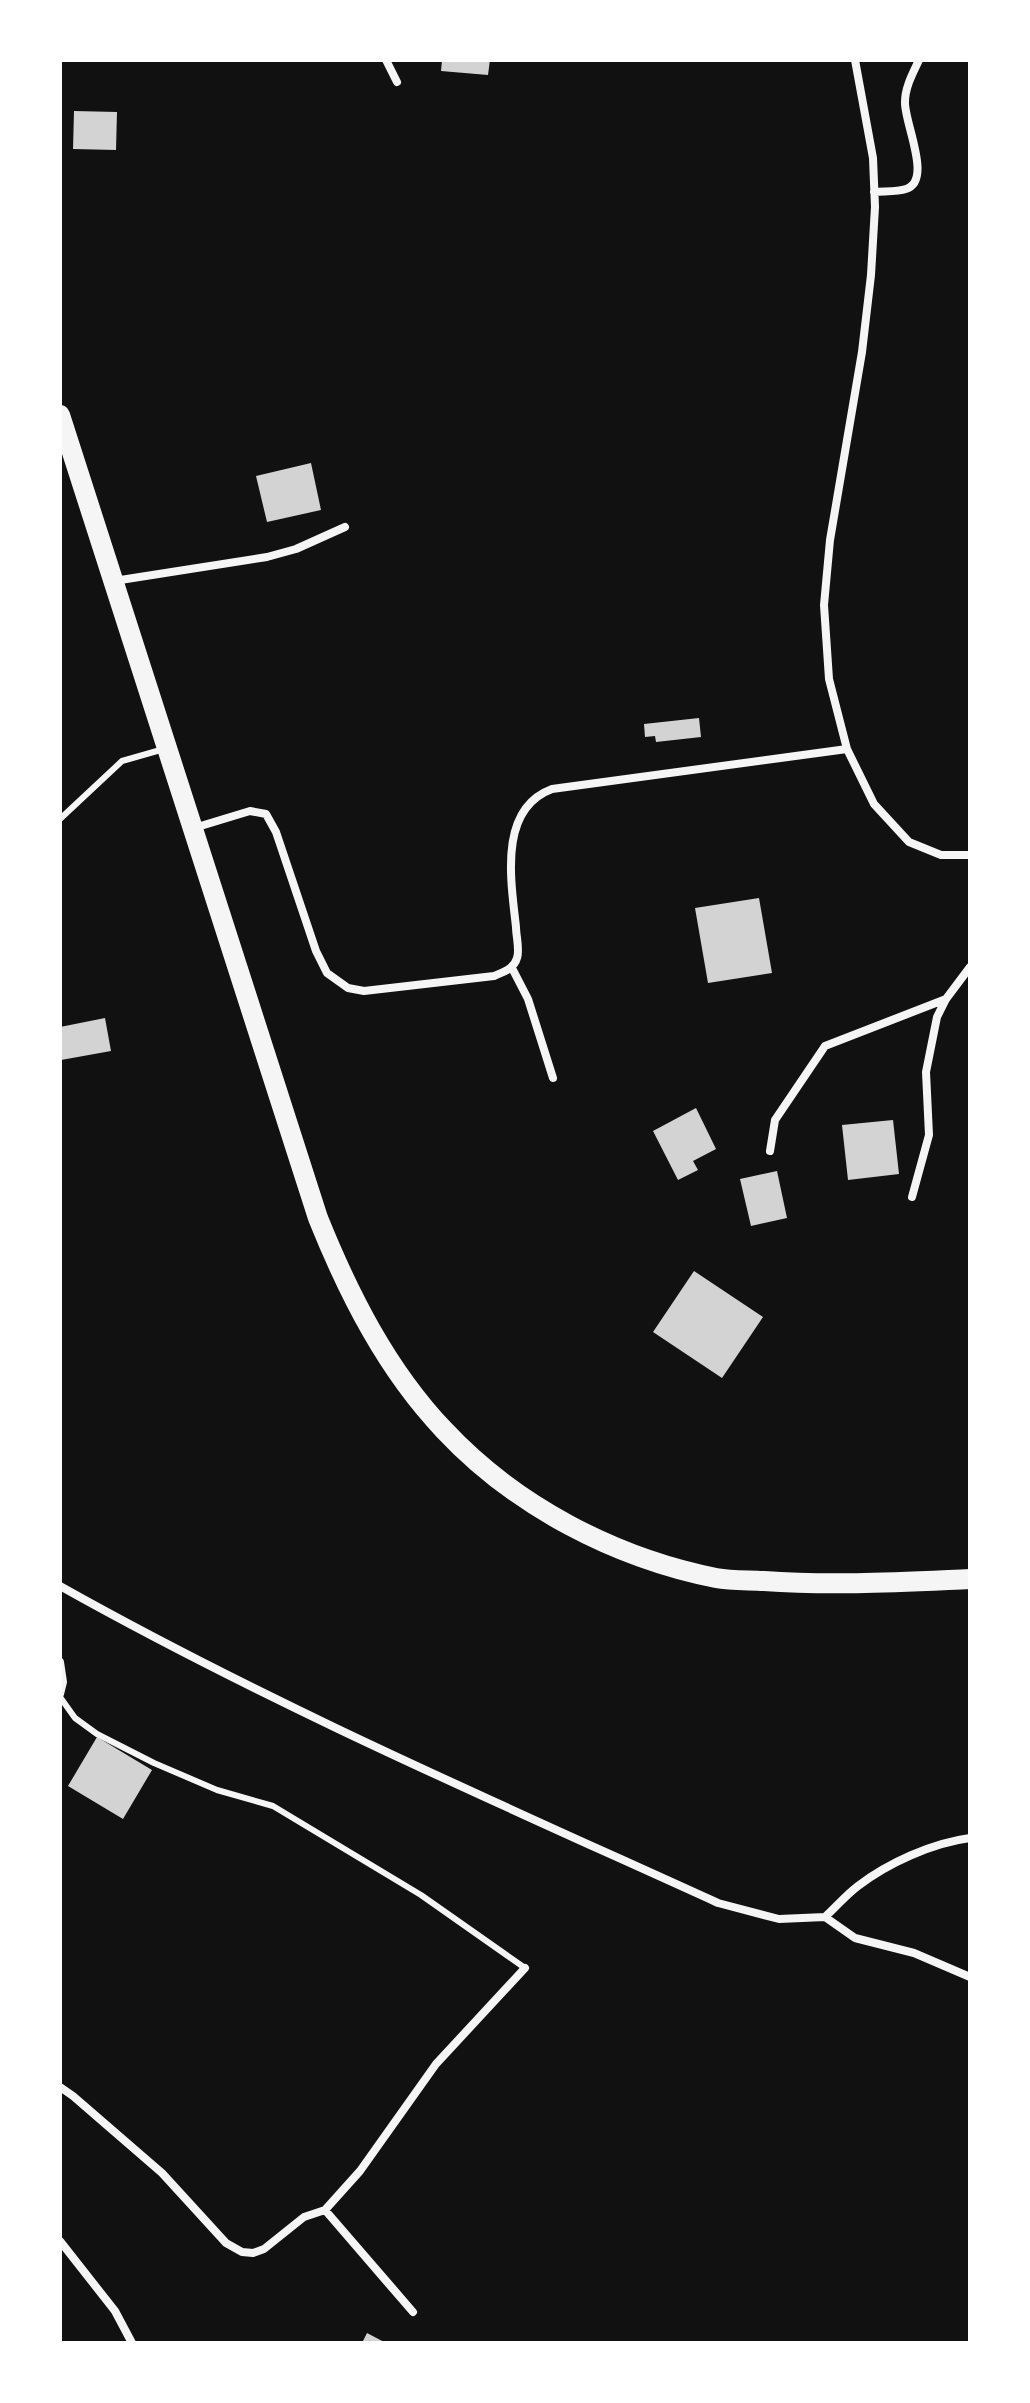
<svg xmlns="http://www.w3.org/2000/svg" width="1030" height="2403" viewBox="0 0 1030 2403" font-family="'Titillium Web',sans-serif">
  <rect width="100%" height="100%" fill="#111"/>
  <path fill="#d3d3d3" d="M442,60H490L488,75L441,71Z
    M74,111L117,112L116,150L73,149Z
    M311,463L321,510L267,522L256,476Z
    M699,718L701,737L656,742L655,736L645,737L644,724Z
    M759,898L772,973L708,983L695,908Z
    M105,1018L111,1051L61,1060L60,1027Z
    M696,1108L716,1149L693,1161L698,1170L678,1180L653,1131Z
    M893,1120L899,1174L848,1180L842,1125Z
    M777,1171L787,1218L751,1226L740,1179Z
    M694,1271L763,1317L722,1378L653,1332Z
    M97,1737L152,1770L123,1819L68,1786Z
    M367,2333L386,2343H362Z"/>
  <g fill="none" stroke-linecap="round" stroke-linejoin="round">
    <path stroke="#f5f5f5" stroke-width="6" d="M60,819L122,761L164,749
      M60,1697L75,1718L97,1734L154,1763L217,1790L273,1806L421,1895L525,1968"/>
    <path stroke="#f5f5f5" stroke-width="8" d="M386,60L397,82
      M855,60L873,158L875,207L871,275L862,352L830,540L824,605L829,679L847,749L874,804L909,842L941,855H970
      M874,192C884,191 897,192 906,189C933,181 904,122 905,102C905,87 913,73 919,60
      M114,581L267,557L296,549L345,527
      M194,828L250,811L266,814L276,832L316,951L327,973L348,988L364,991L494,976C503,972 514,969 517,958C520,950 516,936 516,927C511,881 498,809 552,789L847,749
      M512,968L528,999L553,1078
      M770,1151L775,1120L825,1046L946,999
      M912,1197L929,1135L926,1072L937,1017L946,999L970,967
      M60,1586C272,1705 496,1802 718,1903L779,1919L825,1917L855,1938L914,1953L970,1977
      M60,1662L63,1682L60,1694
      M825,1917C836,1907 846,1895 858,1886C888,1863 932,1843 970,1838
      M60,2087L73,2096L162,2173L226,2243L242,2252L253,2253L264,2249L304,2217L325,2210L360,2171L436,2064L525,1968
      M325,2210L413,2312
      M60,2241L115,2311L132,2343"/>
    <path stroke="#f5f5f5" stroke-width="20" d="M60,415L318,1218C349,1295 387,1370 444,1430C515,1506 615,1558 716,1578C732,1581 749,1580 764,1581C833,1586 901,1582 970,1579"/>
  </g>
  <rect width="1030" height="2403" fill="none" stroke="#ffffff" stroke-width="124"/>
</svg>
